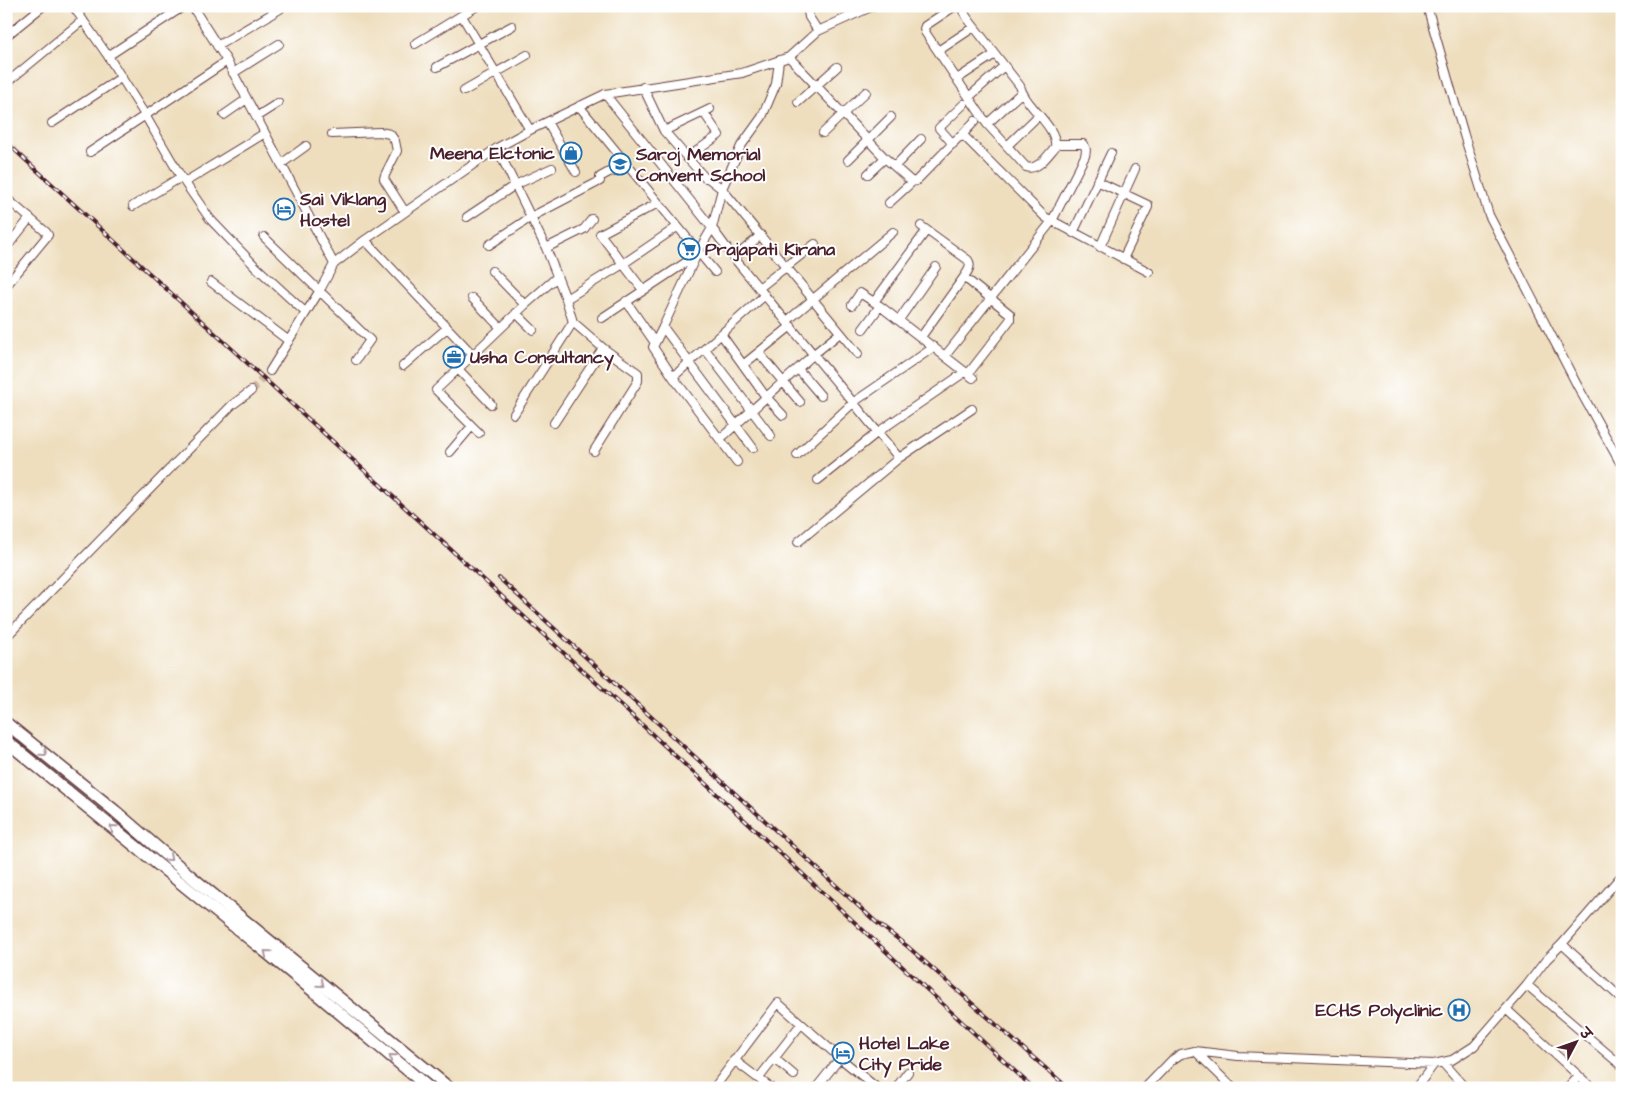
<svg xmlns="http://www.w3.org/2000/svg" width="1628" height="1094" viewBox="0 0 1628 1094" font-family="'Architects Daughter','Playpen Sans Deva',sans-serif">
  <rect width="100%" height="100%" fill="#fff"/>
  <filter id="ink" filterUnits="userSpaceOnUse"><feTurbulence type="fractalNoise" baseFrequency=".02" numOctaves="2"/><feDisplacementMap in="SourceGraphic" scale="10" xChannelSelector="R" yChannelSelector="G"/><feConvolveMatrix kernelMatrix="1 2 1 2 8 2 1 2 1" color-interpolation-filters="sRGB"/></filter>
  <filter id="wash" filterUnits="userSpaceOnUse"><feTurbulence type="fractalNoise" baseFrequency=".0096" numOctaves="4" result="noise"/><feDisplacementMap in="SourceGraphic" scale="20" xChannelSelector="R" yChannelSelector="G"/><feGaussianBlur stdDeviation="1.12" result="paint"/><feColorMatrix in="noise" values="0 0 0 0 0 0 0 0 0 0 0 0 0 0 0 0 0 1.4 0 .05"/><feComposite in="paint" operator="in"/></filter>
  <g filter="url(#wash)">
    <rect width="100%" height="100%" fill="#eedebe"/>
  </g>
  <g filter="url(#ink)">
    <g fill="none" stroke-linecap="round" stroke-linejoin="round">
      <path stroke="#cdb8a1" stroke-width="8" stroke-dasharray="8 4" stroke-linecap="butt" d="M251,391L270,371"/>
      <g stroke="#633c41" stroke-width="10">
        <path id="minor" d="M73,6L108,56L145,115L181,177L210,219L256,267L305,312
          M192,6L227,61L334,264
          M807,6L809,17L818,31
          M955,6L925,26L924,29L925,32L987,124L1026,167C1038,171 1048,155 1055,147C1058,130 1033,111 1025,97C1023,94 1021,90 1020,86L968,19L960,6
          M1427,6L1464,135L1489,215L1577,385L1622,466
          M1620,6L1622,12
          M462,16L530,130
          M6,36L43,6
          M415,44L477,6
          M217,46L280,9
          M938,51L974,27
          M108,56L184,6
          M789,57L885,158L912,182L916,181L958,138L964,136L1045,217L1149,272
          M437,67L512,26
          M233,73L279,44
          M957,79L995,54
          M10,80L83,20
          M643,87L664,131L705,178H708L722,189L858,354
          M464,91L527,55
          M605,94L712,228L734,258L899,458
          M969,97L1004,66
          M798,102L837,67
          M579,106L715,272
          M224,115L247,99
          M256,117L278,103
          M547,122L576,172
          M52,123L122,77
          M987,124L1022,92
          M664,131L710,109
          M823,133L866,92
          M332,134L380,132L390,134L395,141L397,151L385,175L384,179L405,212
          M961,136L975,121
          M953,144L939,128L964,104
          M1007,146L1039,115
          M497,148L546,248L566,299L573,322L603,348L638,373V381L594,451
          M90,152L227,61
          M687,158L719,135L704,113
          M848,160L891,117
          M281,164L306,146
          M895,166L921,139
          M868,174L885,158
          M1097,181L1148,205V207L1123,259
          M185,182L265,133
          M6,198L46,232L48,235L6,286
          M889,203L912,182
          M133,206L181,177
          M467,217L515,185L552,168
          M1073,233L1111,153
          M264,237L370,340L356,360
          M365,240L473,355
          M489,245L531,217L600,181V177L611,171L615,172L626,164
          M1100,247L1135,169
          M6,248L30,218
          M546,248L584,229L592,219
          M734,258L761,235
          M492,271L525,305
          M964,277L1010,314V320L968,374
          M211,282L289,341
          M759,288L815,244
          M643,290L600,234L658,203
          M472,298L501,328
          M566,299L623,264L677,227
          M626,301L655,343
          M874,302L926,231
          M852,305L860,293L880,306L973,378
          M516,313L533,330
          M602,318L697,255
          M899,320L936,267
          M787,321L893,232
          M663,327L753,448
          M863,329L880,306
          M721,334L766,397L783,415
          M921,337L964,277C968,271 972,266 968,260L921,226
          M705,349L771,436
          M759,353L800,402
          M945,356L1052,221L1085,156C1086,151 1087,148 1083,144H1056
          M743,365L791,326
          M403,366L447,328
          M458,369L491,404
          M798,369L821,396
          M270,371L320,290L334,264L365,240L497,148L530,130L605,94L742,73L789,57L818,31L873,6
          M673,377L653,347L663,327L698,252L712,228L722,189L741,146L762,117L776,84L779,61
          M514,414L573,322
          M554,423L603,348
          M479,433L436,390L525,305L557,277
          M720,439L814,354L840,333
          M450,452L472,426
          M797,455L854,402L934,347
          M737,462L673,377L765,295
          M818,480L878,432L965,372
          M798,542L899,458L972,409
          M6,637L232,405L251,391
          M1562,944L1622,999
          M1527,985L1622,1066
          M1506,1009L1592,1088
          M1195,1051L1233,1088
          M774,1058L794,1075
          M734,1060L771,1088
          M1443,1063L1465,1088
          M759,1078L801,1024
          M714,1088L778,1003L840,1058L877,1088
          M816,1088L840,1058
          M896,1088L908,1072
          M1145,1088L1172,1060L1181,1054L1195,1051L1238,1056L1434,1064L1452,1060L1474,1046L1527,985L1546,960L1562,944L1622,875
          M1416,1088L1434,1064
          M1568,1088L1579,1076"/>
      </g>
      <g stroke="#633c41" stroke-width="14">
        <path id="primary" d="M6,723L115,811L189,875L449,1088
          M6,741L293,974L429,1088"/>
      </g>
      <use href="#minor" stroke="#fff" stroke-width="8"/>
      <use href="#primary" stroke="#fff" stroke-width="11"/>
      <g stroke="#4a1f2b" stroke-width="4">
        <path id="rail" d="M6,142L639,722L1033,1088
          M499,578L876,922L907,946L1068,1088"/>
      </g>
      <use href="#rail" stroke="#fff" stroke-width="2" stroke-dasharray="5.5" stroke-linecap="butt"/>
    </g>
    <defs><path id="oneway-chevron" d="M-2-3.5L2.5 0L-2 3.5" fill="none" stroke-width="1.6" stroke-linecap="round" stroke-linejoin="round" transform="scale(1.25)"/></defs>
    <g stroke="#ae9aa0">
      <use href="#oneway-chevron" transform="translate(44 753) rotate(39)"/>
      <use href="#oneway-chevron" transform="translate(113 828) rotate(-141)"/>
      <use href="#oneway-chevron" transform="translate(169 858) rotate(41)"/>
      <use href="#oneway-chevron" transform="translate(267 953) rotate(-141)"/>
      <use href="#oneway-chevron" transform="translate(321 984) rotate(39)"/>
      <use href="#oneway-chevron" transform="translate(392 1057) rotate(-140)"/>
    </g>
  </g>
  <defs>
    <g id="shop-ring" transform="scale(1.125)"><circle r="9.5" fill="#fff" stroke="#1f6fb2" stroke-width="1.5"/><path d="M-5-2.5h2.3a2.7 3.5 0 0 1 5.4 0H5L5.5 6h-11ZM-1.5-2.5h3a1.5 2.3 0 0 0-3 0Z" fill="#1f6fb2"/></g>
    <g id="school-ring" transform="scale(1.125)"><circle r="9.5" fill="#fff" stroke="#1f6fb2" stroke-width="1.5"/><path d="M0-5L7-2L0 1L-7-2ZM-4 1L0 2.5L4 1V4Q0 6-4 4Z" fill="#1f6fb2"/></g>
    <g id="hotel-ring" transform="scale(1.125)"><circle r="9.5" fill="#fff" stroke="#1f6fb2" stroke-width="1.5"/><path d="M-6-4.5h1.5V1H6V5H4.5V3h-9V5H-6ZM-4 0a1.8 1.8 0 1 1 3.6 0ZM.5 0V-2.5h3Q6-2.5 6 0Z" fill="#1f6fb2"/></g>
    <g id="supermarket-ring" transform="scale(1.125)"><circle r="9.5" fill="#fff" stroke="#1f6fb2" stroke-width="1.5"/><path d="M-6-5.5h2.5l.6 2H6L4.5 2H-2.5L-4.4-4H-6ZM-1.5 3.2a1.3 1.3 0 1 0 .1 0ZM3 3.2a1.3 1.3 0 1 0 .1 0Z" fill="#1f6fb2"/></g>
    <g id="office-ring" transform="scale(1.125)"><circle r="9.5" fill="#fff" stroke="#1f6fb2" stroke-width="1.5"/><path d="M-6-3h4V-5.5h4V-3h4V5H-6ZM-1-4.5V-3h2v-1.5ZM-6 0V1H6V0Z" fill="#1f6fb2"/></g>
    <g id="hospital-ring" transform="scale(1.125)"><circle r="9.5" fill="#fff" stroke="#1f6fb2" stroke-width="1.5"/><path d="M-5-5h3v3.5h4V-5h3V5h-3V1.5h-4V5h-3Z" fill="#1f6fb2"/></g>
  </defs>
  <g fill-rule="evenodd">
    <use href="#shop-ring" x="571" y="153"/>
    <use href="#school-ring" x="620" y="164"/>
    <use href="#hotel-ring" x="284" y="209"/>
    <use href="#supermarket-ring" x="689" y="249"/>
    <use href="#office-ring" x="454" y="357"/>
    <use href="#hospital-ring" x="1459" y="1010"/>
    <use href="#hotel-ring" x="843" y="1053"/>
  </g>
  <g text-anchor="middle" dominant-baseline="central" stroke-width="4" stroke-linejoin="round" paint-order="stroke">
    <g font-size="18" font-weight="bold" fill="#4a1f2b" stroke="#fff" text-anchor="start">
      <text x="555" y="153" text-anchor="end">Meena Elctonic</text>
      <text x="636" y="154">Saroj Memorial<tspan x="636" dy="21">Convent School</tspan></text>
      <text x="300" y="199">Sai Viklang<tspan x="300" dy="21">Hostel</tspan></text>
      <text x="705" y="249">Prajapati Kirana</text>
      <text x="470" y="357">Usha Consultancy</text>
      <text x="1443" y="1010" text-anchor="end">ECHS Polyclinic</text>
      <text x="859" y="1043">Hotel Lake<tspan x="859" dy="21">City Pride</tspan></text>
    </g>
  </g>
  <rect width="1628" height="1094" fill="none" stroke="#fff" stroke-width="25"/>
  <g transform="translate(1576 1042) rotate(49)" stroke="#ffffff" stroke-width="4" paint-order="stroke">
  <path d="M0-4L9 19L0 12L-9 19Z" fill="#4a1f2b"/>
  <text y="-8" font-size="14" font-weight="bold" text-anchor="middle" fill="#4a1f2b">उ</text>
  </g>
</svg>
